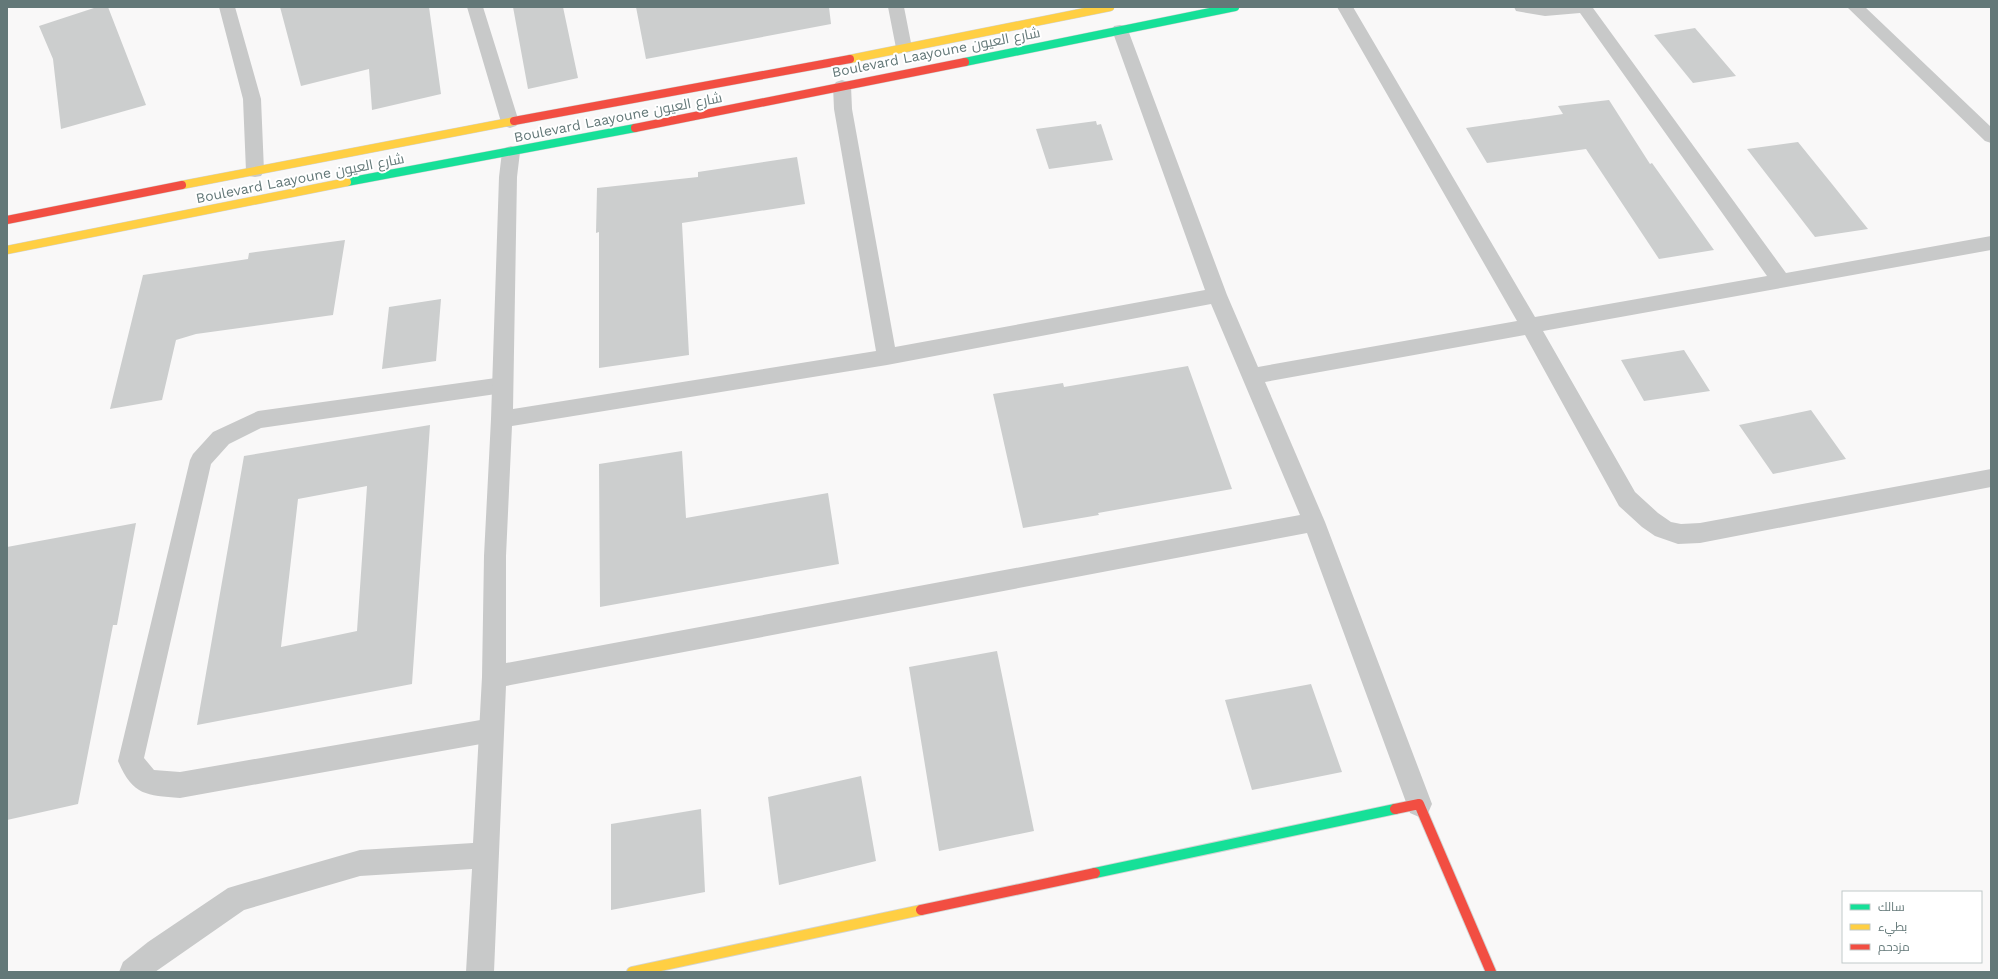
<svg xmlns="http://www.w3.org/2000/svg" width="1998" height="979" viewBox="0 0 1998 979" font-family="'Work Sans',Cairo,sans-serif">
  <rect width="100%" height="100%" fill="#f9f8f8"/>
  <path fill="#cccece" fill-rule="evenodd" d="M97,7H108L146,105L61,129L53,59L39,26Z
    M280,7H429L441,94L372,110L369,69L301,86Z
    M513,7H563L578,78L528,89Z
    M636,7H829L831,24L646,59Z
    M1695,28L1736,76L1693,83L1654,35Z
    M1609,100L1650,164L1652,163L1714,250L1659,259L1586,149L1487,163L1466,128L1563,114L1558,106Z
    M1096,121L1097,125L1101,124L1113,160L1049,169L1036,129Z
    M1798,142L1832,184L1868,229L1815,237L1747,149Z
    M797,157L805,204L682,223L689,355L599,368V232L596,233L597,188L698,177V172Z
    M345,240L333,315L196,334L176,340L162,400L110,409L143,275L248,259L249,253Z
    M441,299L436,361L382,369L389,307Z
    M1684,350L1710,391L1644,401L1621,360Z
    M1188,366L1232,489L1098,513L1099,515L1023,528L993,394L1063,383L1064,387Z
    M1811,410L1846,459L1773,474L1739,425Z
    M430,425L412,684L197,725L244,456ZM367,486L357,631L281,647L298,499Z
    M682,451L686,518L828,493L839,564L600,607L599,464Z
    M136,523L117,625H113L78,804L7,820V547Z
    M997,651L1034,831L939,851L909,667Z
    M1311,684L1342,772L1252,790L1225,700Z
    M861,776L876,861L779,885L768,797Z
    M701,809L705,892L611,910V824Z"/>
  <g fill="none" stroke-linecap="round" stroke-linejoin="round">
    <g stroke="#d2d4d3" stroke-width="9">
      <path id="fast-far1" d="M965,62L1235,7
        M347,182L635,128"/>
    </g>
    <g stroke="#d2d4d3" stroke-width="12">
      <path id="fast" d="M1095,873L1395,809"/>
    </g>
    <g stroke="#d2d4d3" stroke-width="9">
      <path id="slow-far1" d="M850,59L1110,7
        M182,185L514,121
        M7,250L347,182"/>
    </g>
    <g stroke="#d2d4d3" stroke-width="12">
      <path id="slow" d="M632,972L921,910"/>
    </g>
    <g stroke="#d2d4d3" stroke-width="9">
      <path id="jam-far1" d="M514,121L850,59
        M635,128L965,62
        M7,220L182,185"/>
    </g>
    <g stroke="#d2d4d3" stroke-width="12">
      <path id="jam" d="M1395,809L1419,804L1491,972
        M921,910L1095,873"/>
    </g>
    <path fill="#c8c9c9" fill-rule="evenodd" d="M503,377L510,379L513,385L510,391L503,393L261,428L229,444L211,464L144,758L154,770L180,772L492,718L501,721L504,730L501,739L492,742L180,798C146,795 133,796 118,761L190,460L193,454L213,432L258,411Z"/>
    <path fill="#c8c9c9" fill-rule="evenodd" d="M219,7H235L261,99L264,171L261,176L255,177L249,176L246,171L243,99Z
      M467,7H483L519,122L516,126L510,128L504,126L501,122Z
      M888,7H904L912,48L910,52L904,53L898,52L896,48Z
      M1337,7H1353L1535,317L1767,276L1580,13L1545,16L1516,11L1514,7H1594L1593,8L1786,273L1991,236V250L1543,331L1635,492L1658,513L1671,522L1681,524L1700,523L1991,469V487L1700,543L1678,544L1655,536L1642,527L1619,506L1525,335L1265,382L1325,522L1432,804L1428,813L1419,817L1410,813L1307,533L506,686L494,972H466L472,869L360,876L244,910L155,972H119L123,962L148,942L228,888L238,885L360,850L473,843L482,677L484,556L491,419L499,177L502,152L505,148L511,146L517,148L520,152L517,177L513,409L876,351L834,109L833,86L836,82L842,80L848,82L851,86L852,109L895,347L1205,290L1112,30L1114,26L1120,25L1126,26L1128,30L1227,295L1258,367L1517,321ZM1211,304L1300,515L506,663V556L512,426L887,365Z
      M1847,7H1865L1991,127V143L1985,141Z"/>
    <use href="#fast-far1" stroke="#16e098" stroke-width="8"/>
    <use href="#fast" stroke="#16e098" stroke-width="10"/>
    <use href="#slow-far1" stroke="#ffcf43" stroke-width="8"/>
    <use href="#slow" stroke="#ffcf43" stroke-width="10"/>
    <use href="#jam-far1" stroke="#f24e42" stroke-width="8"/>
    <use href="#jam" stroke="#f24e42" stroke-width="10"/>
  </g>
  <g text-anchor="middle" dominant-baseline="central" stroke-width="4" stroke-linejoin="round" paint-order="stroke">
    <g font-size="14" fill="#637878" stroke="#fff">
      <text transform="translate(936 52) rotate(-11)">Boulevard Laayoune شارع العيون</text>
      <text transform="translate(618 117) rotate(-11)">Boulevard Laayoune شارع العيون</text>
      <text transform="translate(300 178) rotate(-11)">Boulevard Laayoune شارع العيون</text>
    </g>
  </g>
  <rect width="1998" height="979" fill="none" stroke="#637878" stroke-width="16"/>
  <rect x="1842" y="891" width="140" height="72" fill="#ffffff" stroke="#c1c9c9"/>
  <rect x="1850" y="904" width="20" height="6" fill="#16e098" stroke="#c1c9c9"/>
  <text x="1878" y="911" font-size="12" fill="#637878">سالك</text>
  <rect x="1850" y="924" width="20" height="6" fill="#ffcf43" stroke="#c1c9c9"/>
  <text x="1878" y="931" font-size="12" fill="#637878">بطيء</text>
  <rect x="1850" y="944" width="20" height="6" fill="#f24e42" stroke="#c1c9c9"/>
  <text x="1878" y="951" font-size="12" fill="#637878">مزدحم</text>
</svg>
